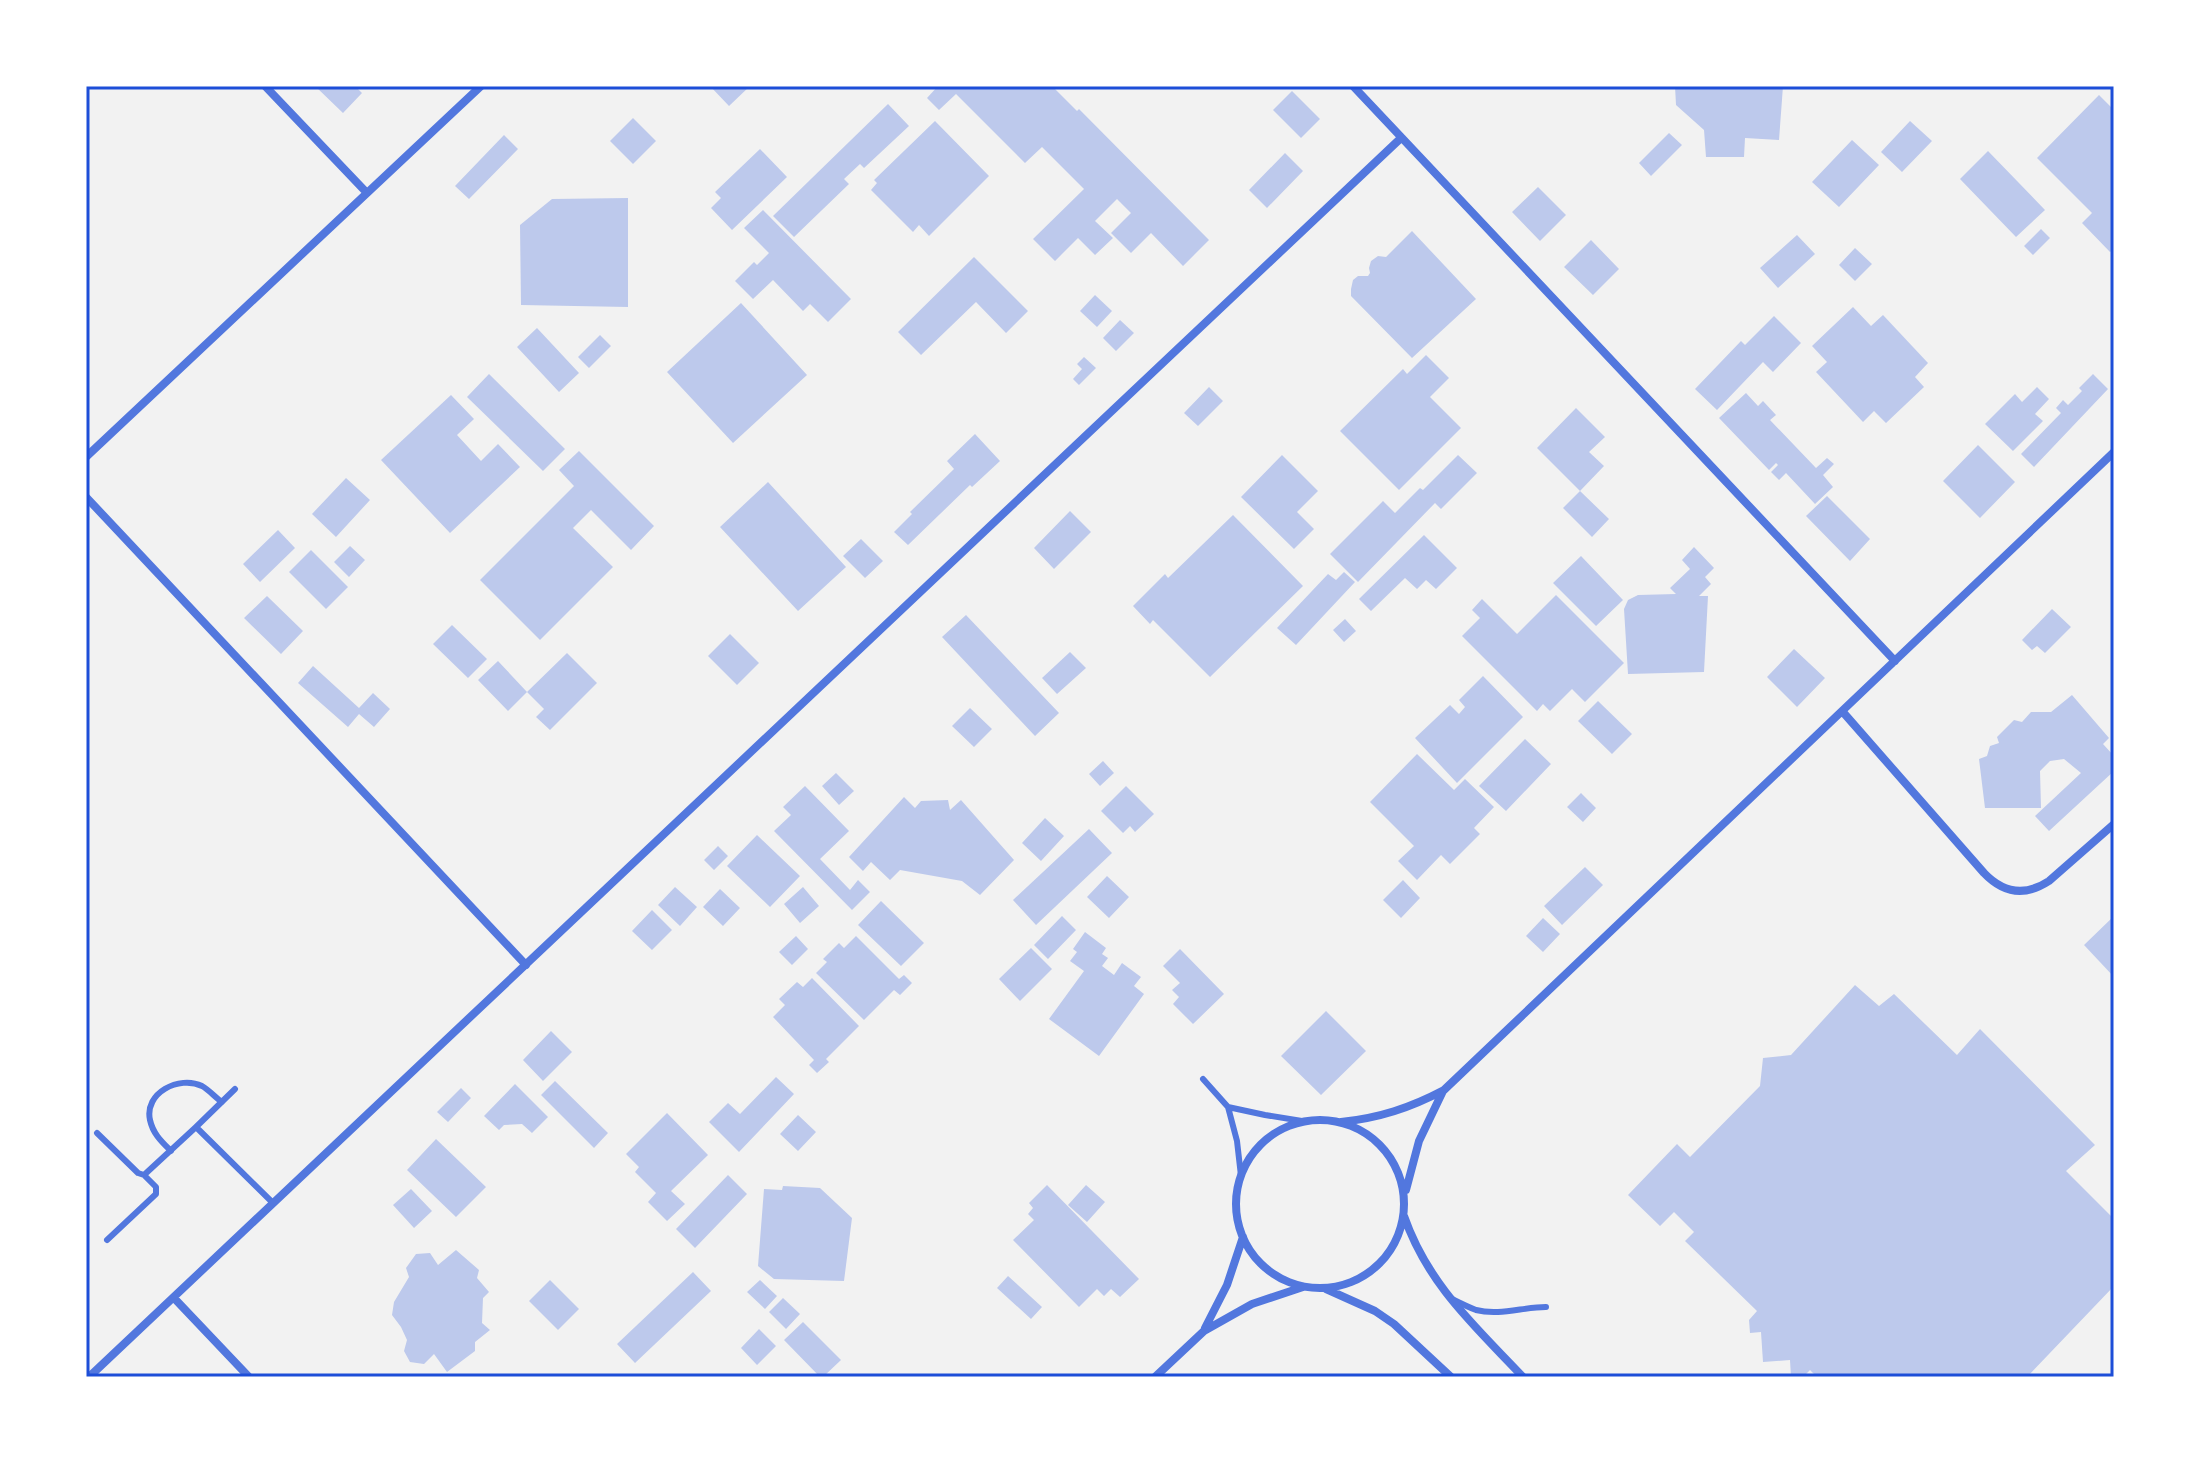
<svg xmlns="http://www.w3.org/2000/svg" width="2200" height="1463" viewBox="0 0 2200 1463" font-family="Figtree,sans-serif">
  <rect width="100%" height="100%" fill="#f2f2f2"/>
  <path fill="#bdc9ec" d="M315,86H355L362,93L343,113Z
    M710,86H750L729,106Z
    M938,86H1052L1077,111L1079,109L1209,240L1183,266L1151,233L1131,253L1111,233L1131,213L1117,199L1095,221L1113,238L1095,255L1078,238L1055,261L1033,239L1084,189L1042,147L1025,163L956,94L939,110L927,98Z
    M1675,86H1783L1779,140L1745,138L1744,157H1706L1704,130L1676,105Z
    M1292,91L1320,119L1301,138L1273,110Z
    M2099,95L2114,110V249L2110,252L2082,223L2092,213L2037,158Z
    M888,104L909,126L864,168L860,164L844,179L849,184L794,237L773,216Z
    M633,118L656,141L633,164L610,141Z
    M935,121L989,176L929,236L919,225L913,232L871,190L877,183L874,180Z
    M1910,121L1932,141L1902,172L1881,152Z
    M1669,133L1682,145L1651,176L1639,163Z
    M504,135L518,149L469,199L455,186Z
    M1852,140L1879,165L1839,207L1812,182Z
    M760,149L787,177L732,230L711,208L721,198L715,192Z
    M1988,151L2045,210L2016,237L1960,179Z
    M1285,153L1303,171L1267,208L1249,190Z
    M1538,187L1566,215L1540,241L1512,212Z
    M628,198V307L521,305L520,225L552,199Z
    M763,210L851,299L828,322L810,304L803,311L773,280L753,299L735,281L754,262L757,265L769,253L744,228Z
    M2041,229L2050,238L2033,255L2024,246Z
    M1412,231L1476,299L1412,358L1351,296V289L1353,280L1358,276H1368L1370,273L1369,268L1371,261L1378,256L1386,257Z
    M1797,235L1815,254L1778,288L1760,268Z
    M1591,240L1619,269L1593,295L1564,267Z
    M1855,248L1872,264L1855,281L1839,265Z
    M974,257L1028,311L1006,333L976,302L921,355L898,332Z
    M1095,295L1112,311L1097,327L1080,311Z
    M741,303L807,375L733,443L667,372Z
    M1853,307L1871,326L1883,315L1928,363L1915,377L1924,387L1886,423L1874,411L1863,422L1816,372L1827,362L1812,346Z
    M1774,316L1801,343L1773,372L1763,362L1717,410L1695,389L1741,341L1745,345Z
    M1120,320L1134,333L1116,351L1103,338Z
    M537,328L579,373L559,392L517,347Z
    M600,335L611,346L589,368L578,357Z
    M1426,355L1449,378L1430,397L1461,428L1399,490L1340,431L1403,369L1407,374Z
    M1084,357L1096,368L1079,385L1073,379L1082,369L1077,364Z
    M489,374L565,449L543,471L467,397Z
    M2093,374L2108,389L2034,467L2021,454L2061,413L2056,408L2063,400L2068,405L2082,391L2079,388Z
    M1209,387L1223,401L1198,426L1184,413Z
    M2037,387L2049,399L2035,414L2043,421L2013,451L1985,424L2015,394L2022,402Z
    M1746,393L1758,406L1763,401L1776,415L1770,420L1816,468L1827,458L1834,464L1823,475L1833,487L1815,504L1786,473L1779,480L1771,472L1778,465L1776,463L1769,470L1719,418Z
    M451,395L474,419L457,435L481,461L498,444L520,467L450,533L381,460Z
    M1576,408L1605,437L1589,452L1604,466L1580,491L1537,448Z
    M975,434L1000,461L972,487L970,485L908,545L894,532L912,514L910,512L954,469L947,461Z
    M1978,445L2015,482L1980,518L1943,481Z
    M579,451L654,526L631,550L591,510L573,528L613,567L540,640L480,580L574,486L559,470Z
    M1282,455L1318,491L1297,512L1314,529L1294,549L1241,497Z
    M1458,455L1477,473L1441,509L1435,503L1358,582L1330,554L1383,501L1395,513L1420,488L1423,490Z
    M346,478L370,500L336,537L312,514Z
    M768,482L846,567L798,611L720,527Z
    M1580,491L1609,519L1592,537L1563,508Z
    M1827,496L1870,539L1850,561L1806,516Z
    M1070,511L1091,532L1054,569L1034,548Z
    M1233,515L1303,586L1210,677L1153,620L1150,624L1133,606L1165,574L1168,578Z
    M278,530L295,548L260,582L243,564Z
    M1424,535L1457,568L1436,589L1426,580L1417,589L1405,578L1371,611L1359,599Z
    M861,539L883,561L865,578L843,556Z
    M350,546L365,560L349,577L334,562Z
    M1694,547L1714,568L1705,577L1711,584L1699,596H1708L1704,672L1628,674L1624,609L1628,600L1638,595L1676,594L1670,588L1690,569L1682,560Z
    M311,550L348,587L326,609L289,572Z
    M1581,556L1623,600L1596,626L1553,583Z
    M1344,572L1355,582L1296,645L1277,628L1328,574L1336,580Z
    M1556,595L1624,663L1585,702L1572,689L1550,711L1543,704L1537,711L1462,636L1480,618L1472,610L1482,599L1517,634Z
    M267,596L303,631L281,654L244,618Z
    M2052,609L2071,627L2045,653L2037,646L2032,650L2022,640Z
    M966,615L1059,713L1035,736L942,637Z
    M1345,619L1356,631L1344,642L1333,630Z
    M452,625L487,659L468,678L433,644Z
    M730,634L759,663L737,685L708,656Z
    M1794,649L1825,678L1797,707L1767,677Z
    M1070,652L1086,668L1057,694L1042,678Z
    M567,653L597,683L550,730L536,717L544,709L527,692Z
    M498,661L527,692L508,711L478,680Z
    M313,666L359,708L373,693L390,709L374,727L359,714L348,727L298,683Z
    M1483,676L1523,717L1457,783L1415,738L1450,705L1459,714L1465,707L1459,700Z
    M2072,695L2109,738L2103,744L2114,756V771L2049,831L2035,816L2081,773L2064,759L2050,761L2040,771L2041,808H1985L1979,759L1987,756L1990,746L1999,743L1997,737L2014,720L2022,722L2031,712H2051Z
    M1598,701L1632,734L1612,754L1578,721Z
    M970,708L992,729L974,747L952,726Z
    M1525,739L1551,764L1506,811L1479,786Z
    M1417,754L1454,790L1465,779L1494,807L1474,828L1480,834L1450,864L1441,855L1417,880L1398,861L1414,846L1370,802Z
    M1103,761L1114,773L1100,786L1089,774Z
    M836,773L854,791L839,805L822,786Z
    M805,786L849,831L820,859L850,890L858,880L870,892L852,910L774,831L791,815L783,807Z
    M1126,786L1154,814L1135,832L1130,826L1123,833L1101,811Z
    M1581,793L1596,808L1583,822L1567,807Z
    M904,797L915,808L921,801L948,800L950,810L961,800L1014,860L980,895L962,881L900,870L890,880L871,862L863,871L849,857Z
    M1045,818L1064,836L1041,861L1022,843Z
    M1089,829L1112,853L1036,925L1013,900Z
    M757,835L800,876L770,907L727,866Z
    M718,846L728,856L714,870L704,860Z
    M1585,867L1603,885L1562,925L1544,906Z
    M1107,876L1129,897L1109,918L1087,897Z
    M1403,880L1420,898L1401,918L1383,900Z
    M675,887L697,907L680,926L658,905Z
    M803,887L819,906L800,923L784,904Z
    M720,889L740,908L723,926L703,907Z
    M881,901L924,943L901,966L858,925Z
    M652,910L672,930L652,950L632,931Z
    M1062,916L1076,930L1048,959L1034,945Z
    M2114,916V977L2084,945Z
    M1543,918L1560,934L1543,952L1526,936Z
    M1085,932L1106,948L1102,954L1108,958L1102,966L1114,975L1122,963L1141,977L1134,986L1144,994L1099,1056L1049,1019L1084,971L1070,961L1077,952L1073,949Z
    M796,936L808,949L792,965L779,952Z
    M856,936L899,979L904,975L912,983L900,995L894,990L864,1020L816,973L827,962L823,959L839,943L844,948Z
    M1031,948L1052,969L1020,1001L999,979Z
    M1180,949L1224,994L1193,1024L1173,1004L1179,997L1172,990L1180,983L1163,966Z
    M812,978L859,1026L826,1059L829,1062L817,1073L809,1065L814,1060L773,1017L785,1005L779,999L797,982L803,987Z
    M1855,985L1879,1006L1894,994L1957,1055L1980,1029L2095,1145L2066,1171L2114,1219V1286L2027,1377H1817L1810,1370L1804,1376L1791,1377L1790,1360L1763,1362L1761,1332L1750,1333L1749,1320L1757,1311L1685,1241L1694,1232L1674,1212L1660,1226L1628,1195L1677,1144L1690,1157L1760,1086L1763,1058L1791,1055Z
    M1326,1011L1366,1051L1321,1095L1281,1056Z
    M551,1031L572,1052L543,1081L523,1060Z
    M776,1077L794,1094L739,1152L709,1122L728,1103L740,1114Z
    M555,1081L608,1133L594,1148L541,1095Z
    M515,1084L548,1117L532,1133L522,1124L504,1125L499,1130L484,1116Z
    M461,1088L471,1098L448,1122L437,1112Z
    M667,1113L708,1155L671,1191L685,1204L667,1221L648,1202L656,1193L635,1172L639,1167L626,1154Z
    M798,1115L816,1132L798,1151L780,1134Z
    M436,1139L486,1187L456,1217L407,1170Z
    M728,1175L747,1194L695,1248L676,1229Z
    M1047,1185L1139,1279L1120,1297L1111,1289L1104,1296L1097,1289L1079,1307L1013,1240L1034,1220L1028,1214L1033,1208L1029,1203Z
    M1086,1185L1105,1202L1087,1222L1068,1205Z
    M783,1186L820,1188L852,1218L844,1281L774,1279L758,1266L764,1189L782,1190Z
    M411,1189L432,1211L414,1228L393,1205Z
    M456,1250L479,1270L477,1278L489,1292L483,1298L482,1323L490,1330L475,1342V1351L447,1372L434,1354L424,1364L410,1362L404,1351L407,1340L401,1327L392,1315L394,1302L409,1277L406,1268L416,1254L430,1253L438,1265Z
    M693,1272L711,1291L635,1363L617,1344Z
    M1008,1276L1042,1307L1031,1319L997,1288Z
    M550,1280L579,1309L558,1330L529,1301Z
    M760,1280L777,1296L765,1309L747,1292Z
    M783,1298L800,1314L786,1329L769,1312Z
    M803,1322L841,1360L823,1377H820L784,1340Z
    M759,1329L776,1346L757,1365L741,1348Z"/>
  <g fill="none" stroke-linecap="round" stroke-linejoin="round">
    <path stroke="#5277de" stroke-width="6" d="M1203,1079L1228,1107L1237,1141L1241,1176
      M235,1089L196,1127L273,1203
      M1228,1107L1265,1115L1302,1121
      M97,1133L138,1173L144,1175L196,1127
      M171,1151C162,1142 153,1134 150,1120C144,1093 179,1075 202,1086C209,1090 215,1097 222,1102
      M107,1240L156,1194V1187L144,1175
      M1452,1299C1460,1303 1468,1307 1476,1310C1499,1316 1523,1307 1546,1307"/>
    <path stroke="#5277de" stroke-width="8" d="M265,86L367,193
      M1353,86L1895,661
      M86,457L481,86
      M86,497L526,965
      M1842,711L1984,873C2004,894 2026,896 2049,881L2114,824
      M1236 1204a84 84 0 1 1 168 0a84 84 0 1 1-168 0Z
      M1341,1122C1379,1118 1410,1108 1444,1090L2114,452
      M1406,1190L1419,1141L1443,1091
      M1404,1216C1428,1285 1475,1326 1523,1377
      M1326,1289L1375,1311L1394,1324L1451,1377
      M174,1298L249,1377
      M1205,1328L1227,1285L1243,1237
      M89,1377L1401,138
      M1155,1377L1204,1331L1252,1304L1303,1287"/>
  </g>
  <rect width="2200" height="1463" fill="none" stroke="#ffffff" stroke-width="176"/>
  <rect x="88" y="88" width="2024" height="1287" fill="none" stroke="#1d4ed8" stroke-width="3"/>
</svg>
